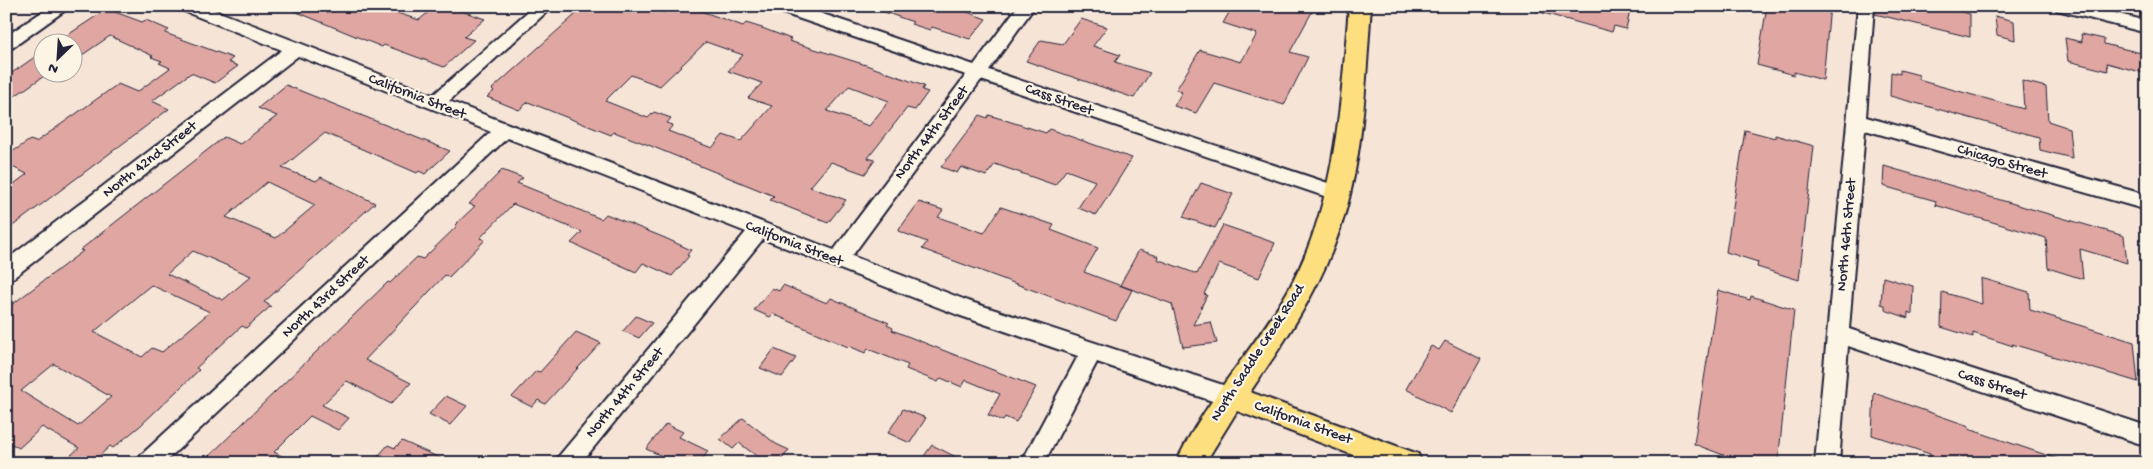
<svg xmlns="http://www.w3.org/2000/svg" width="2153" height="469" viewBox="0 0 2153 469" font-family="'Gochi Hand',sans-serif">
  <rect width="100%" height="100%" fill="#f6e5d7"/>
  <filter id="ink" filterUnits="userSpaceOnUse"><feTurbulence type="fractalNoise" baseFrequency=".02" numOctaves="2"/><feDisplacementMap in="SourceGraphic" scale="10" xChannelSelector="R" yChannelSelector="G"/><feConvolveMatrix kernelMatrix="1 2 1 2 8 2 1 2 1" color-interpolation-filters="sRGB"/></filter>
  <g filter="url(#ink)">
    <path fill="#e0a6a1" stroke="#22223b" fill-rule="evenodd" d="M282,6H375L419,20L436,6H448L485,19L464,37L474,40L444,67L384,45L382,47Z
      M585,6H645L664,13L671,6H687L743,26L746,23L762,28L791,39L789,41L866,65L924,86L922,90L928,92L915,110L907,108L868,158L875,160L865,174L831,162L810,187L846,200L828,223L770,200L774,196L646,144L614,132L611,135L528,102L519,110L487,97L494,91L492,89ZM706,42L743,55L728,71L762,83L748,98L772,106L741,141L723,135L712,148L668,131L673,125L667,123L671,118L654,112L648,118L605,101L631,75L660,86ZM849,86L889,101L869,126L827,111Z
      M876,6H951L986,19L970,39L932,27L930,30L911,24L913,22L876,9Z
      M1233,6H1300L1313,10L1290,52L1308,57L1284,105L1214,83L1196,113L1174,106L1182,92L1176,90L1200,50L1241,62L1257,34L1223,23Z
      M1536,6H1631L1626,29L1614,26L1612,32L1536,11Z
      M1767,6H1830L1823,80L1794,72V75L1757,65Z
      M1876,6H1938L1970,14V37L1875,14Z
      M107,9L142,22L146,20L169,30L165,33L233,58L228,62L238,66L215,83L191,73L152,101L169,109L6,231V190L27,174L6,164V156L30,140L36,142L118,84L137,92L170,68L159,63L162,61L151,57L153,56L110,36L72,62V42H57Z
      M1995,16L2014,21L2015,40L1997,35Z
      M1081,19L1107,27L1093,46L1120,55L1115,62L1150,73L1134,98L1026,61L1041,40L1063,44Z
      M2081,34L2104,39V44L2141,53L2142,57L2147,58V74L2107,63L2108,71L2068,61L2065,38L2082,42Z
      M42,52V72H50L6,102V77Z
      M1900,70L1919,75V79L1925,82L2024,109L2022,81L2046,87L2048,121L2069,128L2072,158L2040,150L2039,137L1890,96L1891,72L1900,74Z
      M286,85L450,151L425,174L419,171L417,173L325,133L282,168L316,181L321,177L375,203L264,302L271,306L246,328L242,326L196,368L199,370L140,426L113,448L110,446L92,463H62L79,448L42,427L19,448L6,441V309L83,251L80,250L224,137L240,144L277,116L258,108ZM267,182L315,205L276,238L226,217ZM193,251L251,276L223,300L167,274ZM151,285L210,312L162,352L152,348L142,357L94,332ZM54,364L111,397L78,426L21,391Z
      M980,115L987,118L989,115L1046,133L1049,129L1132,158L1096,215L1078,208L1095,181L1066,170L1055,185L995,164L986,176L961,167L957,173L941,167Z
      M1745,130L1775,138V135L1814,146L1799,280L1757,267L1758,262L1726,252Z
      M1884,166L2124,236L2127,263L2080,249L2083,279L2048,268L2046,238L1935,205L1936,201L1883,186Z
      M502,170L523,178L517,183L549,196L548,197L601,219L606,214L665,238L691,250L687,255L689,256L672,276L643,263L636,272L571,243L582,232L513,204L480,238L485,240L449,277L445,275L365,360L411,383L391,404L347,381L322,405L349,418L338,430L310,416L274,452L296,463H202L388,282L390,283L417,257L423,259L457,226L455,225L475,206L469,204Z
      M1201,183L1233,194L1215,228L1183,217Z
      M919,202L943,210L938,217L984,233L1001,207L1054,225L1051,230L1098,248L1084,272L1132,290L1116,321L922,249L927,242L898,231Z
      M1223,225L1275,243L1259,278L1219,264L1204,294L1207,295L1193,325L1211,322L1217,343L1183,347L1172,304L1120,285L1139,250L1158,256L1157,259L1197,274Z
      M1883,277L1913,286L1912,314L1908,312V318L1885,310V305L1881,304Z
      M1981,278L2029,292L2030,310L2134,342L2138,382L2012,344L2013,346L1973,333V337L1941,327L1942,292L1982,304Z
      M783,285L827,303L831,298L889,323L887,325L893,328L892,330L1036,387L1016,422L1005,417L1003,421L988,415L1000,394L966,380L962,387L941,378L938,382L906,369L908,365L868,349L865,353L849,346L848,347L773,314L770,317L754,310L772,288L779,291Z
      M1718,290L1750,300L1751,296L1794,310L1778,463H1728L1729,457L1694,444Z
      M636,316L652,323L639,338L623,331Z
      M576,332L601,343L545,404L538,400L532,407L512,397L536,371L540,372Z
      M1445,341L1481,359L1451,413L1406,389L1431,346L1439,350Z
      M774,349L796,358L782,377L760,368Z
      M1874,393L1969,426V429L2061,460L2060,463H1930V454L1872,435Z
      M446,396L467,406L450,425L429,414Z
      M903,409L926,418L910,443L888,433Z
      M743,418L776,444L789,450L779,463H766L739,443L733,449L720,439Z
      M666,424L683,432L679,437L708,451L700,463H657L662,456L646,449Z
      M402,441L451,463H372L388,445L395,448Z
      M932,445L968,463H919Z"/>
    <g fill="none" stroke-linecap="round" stroke-linejoin="round">
      <g stroke="#22223b" stroke-width="4">
        <path id="minor" d="M51,6H71L12,48L6,50V36Z
          M179,6H204L433,95L534,6H553L449,101L834,250L966,75L774,10L772,6H799L974,65L1018,6H1035L989,70L1346,189L1349,194L1346,199L1339,201L981,80L852,256L971,302L1238,390L1241,397L1238,404L1230,407L1097,362L1044,463H1021L1078,356L958,315L763,239L581,463H556L559,456L746,232L507,138L164,463H137L140,456L491,132L298,56L13,278L6,280V260L282,50L181,10Z
          M1858,6H1874L1866,117L2147,195V210L1865,130L1849,329L2147,426V446L1848,346L1839,463H1815Z
          M2055,6H2086L2147,21V33L2057,10Z"/>
      </g>
      <g stroke="#22223b" stroke-width="4">
        <path id="major" d="M1349,6H1371C1365,85 1364,169 1335,243C1315,297 1283,344 1250,392L1418,454L1422,463H1374L1237,411L1205,463H1176C1205,400 1255,349 1289,289C1336,203 1341,102 1349,6Z"/>
      </g>
      <use href="#minor" fill="#fcf5e5" fill-rule="evenodd"/>
      <use href="#major" fill="#fedf80" fill-rule="evenodd"/>
    </g>
  </g>
  <g text-anchor="middle" dominant-baseline="central" stroke-width="4.5" stroke-linejoin="round" paint-order="stroke">
    <g font-size="15" fill="#22223b" stroke="#fcf5e5">
      <text transform="translate(417 97) rotate(21)">California Street</text>
      <text transform="translate(1059 100) rotate(19)">Cass Street</text>
      <text transform="translate(932 133) rotate(-53)">North 44th Street</text>
      <text transform="translate(150 160) rotate(-38)">North 42nd Street</text>
      <text transform="translate(2002 162) rotate(16)">Chicago Street</text>
      <text transform="translate(1847 235) rotate(-85)">North 46th Street</text>
      <text transform="translate(794 244) rotate(21)">California Street</text>
      <text transform="translate(326 297) rotate(-43)">North 43rd Street</text>
      <text transform="translate(1258 353) rotate(-57)">North Saddle Creek Road</text>
      <text transform="translate(1992 385) rotate(18)">Cass Street</text>
      <text transform="translate(625 393) rotate(-50)">North 44th Street</text>
      <text transform="translate(1303 423) rotate(20)">California Street</text>
    </g>
  </g>
  <rect width="2153" height="469" fill="none" stroke="#fcf5e5" stroke-width="25"/>
  <rect x="12" y="12" width="2128" height="444" fill="none" stroke="#22223b" stroke-width="2" filter="url(#ink)"/>
  <g transform="translate(58 58) rotate(205)"><circle r="24" fill="#fcf5e5" stroke="#a5a1a1"/>
  <path d="M0-4L9 19L0 12L-9 19Z" fill="#22223b"/>
  <text y="-8" font-size="14" font-weight="bold" text-anchor="middle" fill="#22223b">N</text>
  </g>
</svg>
